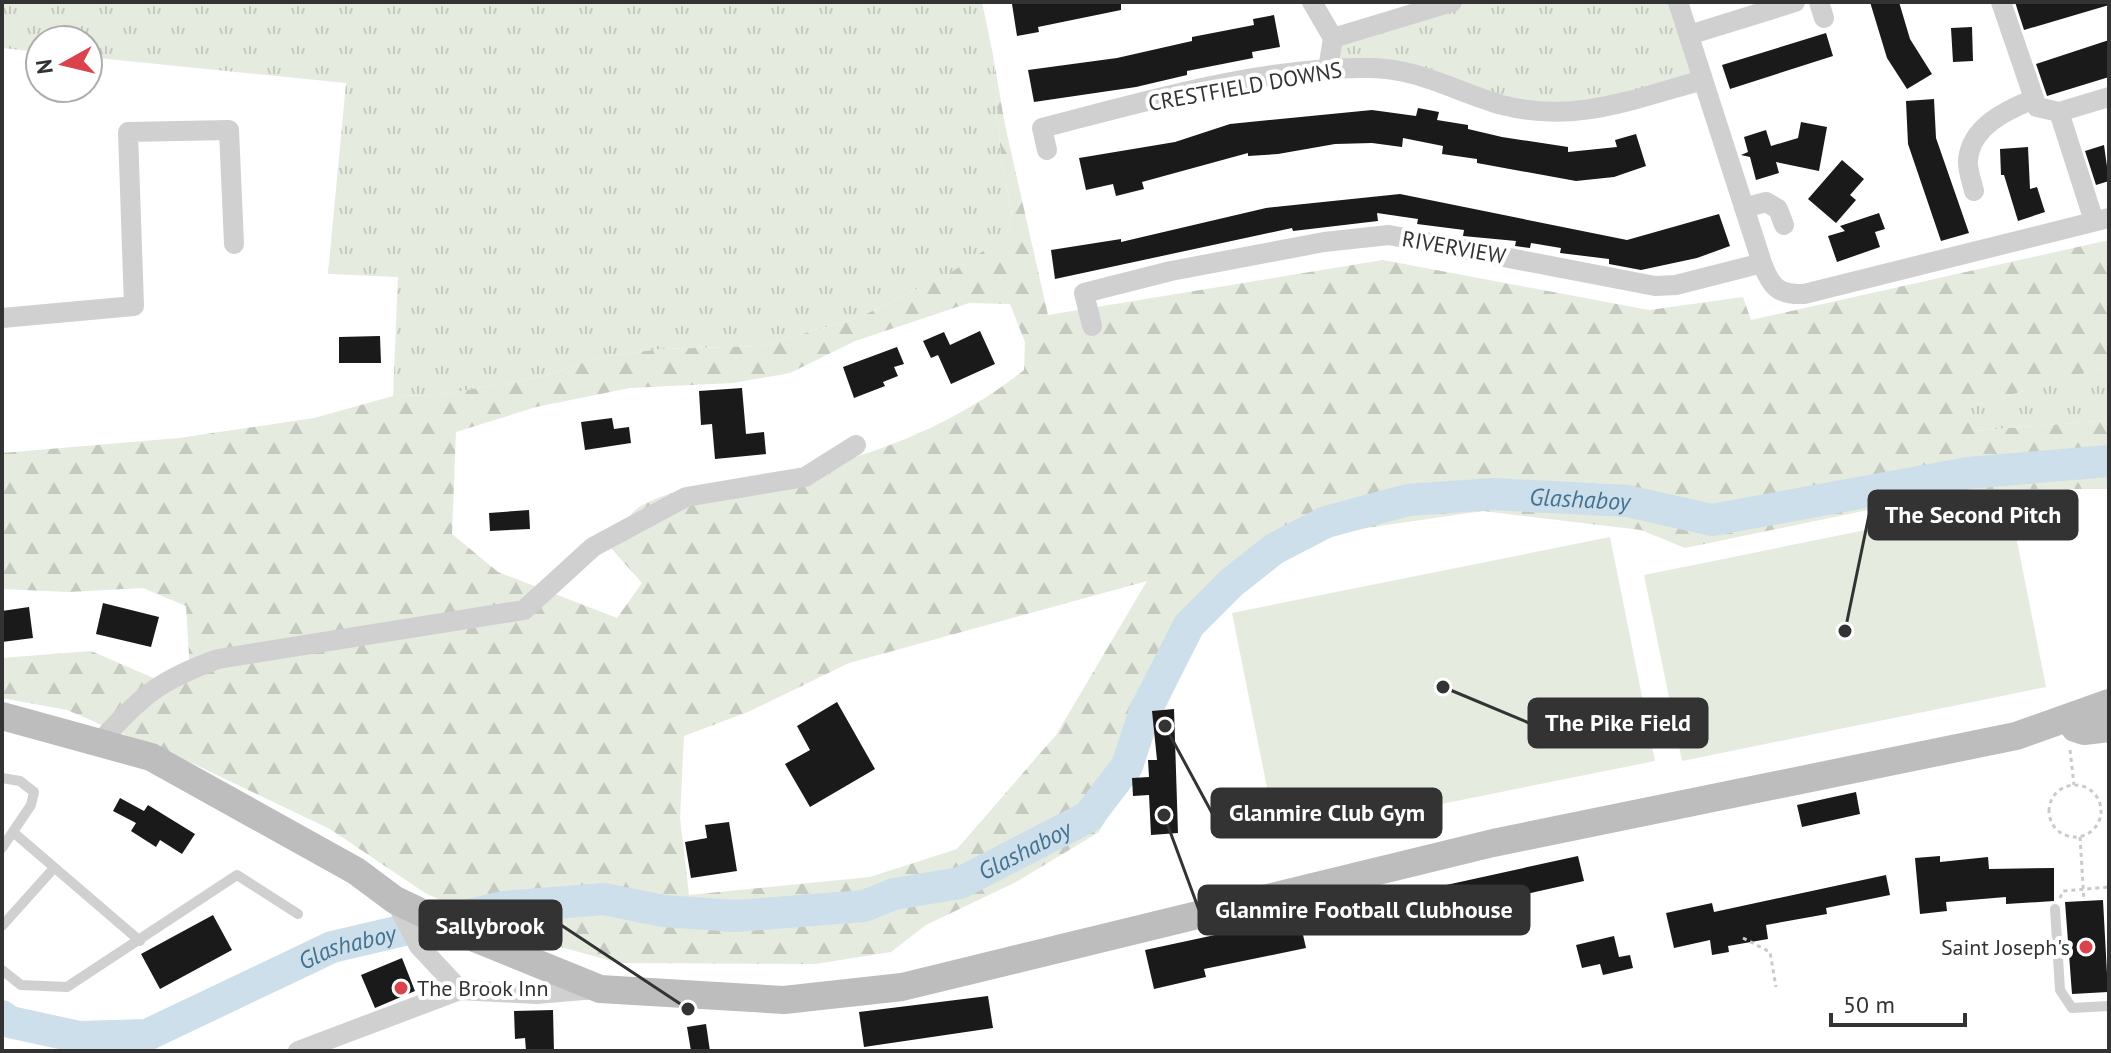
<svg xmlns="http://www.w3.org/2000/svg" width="2111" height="1053" viewBox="0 0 2111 1053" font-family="'PT Sans',sans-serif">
  <defs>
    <pattern id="grass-tufts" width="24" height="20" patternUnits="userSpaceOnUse" patternTransform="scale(2)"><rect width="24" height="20" fill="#e5ebdf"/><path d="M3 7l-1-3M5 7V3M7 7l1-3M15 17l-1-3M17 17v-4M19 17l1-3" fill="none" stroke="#c5cac0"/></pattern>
    <pattern id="forest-firs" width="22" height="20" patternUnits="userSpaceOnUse" patternTransform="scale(2)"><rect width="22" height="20" fill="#e5ebdf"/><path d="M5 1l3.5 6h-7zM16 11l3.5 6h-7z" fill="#c5cac0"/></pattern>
  </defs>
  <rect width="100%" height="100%" fill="#fff"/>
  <path fill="url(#grass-tufts)" d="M2,2H982L993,55L1001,157L1012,214L1006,236L994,246L953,271L860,317L761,346L661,349L599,357L545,376L438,395L393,396L398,277L328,274L346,83L88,57V40H40V52L2,48Z
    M1460,2H1678L1703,80L1586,112L1328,69L1333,38Z
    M2109,366V420L1974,431L1962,409Z"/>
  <path fill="url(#forest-firs)" fill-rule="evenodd" d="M993,55L1005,125L1048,315L1383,260L1649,310L1743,297L1751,320L2109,240V366L1963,409L1974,431L2109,420V489H1970L1685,548L1641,530L1483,511L1318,535L1260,571L1213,611L1136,768L1099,832L1016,882L926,925L891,952L815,964L619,963L513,934L425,893L330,829L196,765L67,710L2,698V658L91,651L158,680L190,672L186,606L143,588L68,592L2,589V453L179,438L314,418L393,396L438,395L545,376L599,357L661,349L761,346L860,317L953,271L1006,236L1012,214L1001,157ZM969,303L1010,304L1025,342L1024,370C966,417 884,454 809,468C768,476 664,484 633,512C624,520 617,538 611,548L642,583L617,618L498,572L452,534L456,432L536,407L630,388L733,383L790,373L855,341ZM1147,581L1056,735L957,849L870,877L689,895L680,818L684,736L750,711L849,663Z"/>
  <path fill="#e5ebdf" d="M2009,501L2046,687L1682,761L1644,575Z
    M1610,537L1655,761L1277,837L1232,613Z"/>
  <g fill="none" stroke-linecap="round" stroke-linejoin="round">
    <path stroke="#cddfea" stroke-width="32" id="s1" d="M2,1016L10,1022L79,1037L147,1035L332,947L503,907L604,899L663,911L736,916L864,906L894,894L960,883L1088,817L1127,766L1145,711L1189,625L1231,583L1274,549L1326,522L1408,500L1493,494L1627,501L1712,520L1968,473L2109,461"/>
  </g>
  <path fill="#1a1a1a" d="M1023,2H1121V10L1038,27L1039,32L1017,36L1012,4Z
    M1870,2H1899L1910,39L1932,74L1907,89L1887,58Z
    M2015,2H2109V5L2024,30Z
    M1274,15L1280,47L1252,52L1253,58L1187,71V75L1136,87L1034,102L1028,70L1117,58L1192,41V37L1254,25L1253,19Z
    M1972,27L1973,61L1953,62L1951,28Z
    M1826,33L1833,56L1730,89L1722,65Z
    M2109,40V77L2047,96L2036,64Z
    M1934,99L1936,138L1969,233L1941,241L1908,144L1906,101Z
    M1418,108L1439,112L1437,120L1468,125V129L1502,137L1568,147V152L1617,147L1615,140L1636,134L1646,166L1614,177L1576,181L1477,163V159L1442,154L1443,146L1403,138L1402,147L1372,143L1335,144L1278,154L1248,156V153L1142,182L1144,189L1116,196L1113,184L1086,190L1079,158L1175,142L1230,124L1372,110L1416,116Z
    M1801,122L1827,127L1819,171L1776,162L1779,173L1756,180L1750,157L1741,155L1748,152L1744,137L1766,130L1771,146L1798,138Z
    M2104,145L2109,181L2096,185L2085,151Z
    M2028,147L2030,189L2037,187L2045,212L2018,221L2004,175H2001L2000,149Z
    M1842,160L1864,179L1850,195L1856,200L1836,223L1808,199Z
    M1400,194L1627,240L1719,214L1730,246L1697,258L1641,270L1609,264V259L1560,253L1561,248L1531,243L1530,248L1515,246L1516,241L1463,236L1464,230L1417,224L1418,219L1377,213L1378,221L1293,231L1292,228L1055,279L1051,250L1121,239V242L1266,208Z
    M1879,213L1885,229L1875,232L1880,247L1837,262L1828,236L1845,231L1840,226Z
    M980,331L995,364L951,384L938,355L931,358L923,341L944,332L950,345Z
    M380,336L381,363H339V337Z
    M897,347L904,364L894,367L898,376L883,382L885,386L854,398L843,367Z
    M742,388L746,434L764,432L766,454L715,459L712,424L701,425L699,391Z
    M612,418L614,429L629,427L631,443L585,450L581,422Z
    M529,510L530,529L490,531L489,513Z
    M103,603L159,617L151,647L96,634Z
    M29,607L33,638L2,642V611Z
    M837,702L875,769L810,807L785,764L810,750L797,726Z
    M1174,709L1178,833L1151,835L1149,795L1133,796L1132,778L1149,777L1148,760H1157L1152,711Z
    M1856,792L1860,814L1802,827L1797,805Z
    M120,798L144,811L148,805L195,834L182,854L160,840L156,847L131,831L136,823L113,811Z
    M729,822L737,871L691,878L685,842L707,838L705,825Z
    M1578,856L1584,881L1513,897L1514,901L1361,934L1355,905Z
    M1940,856V862L1988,857L1989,869L2054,868V901L2006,904V897L1946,902L1947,911L1920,914L1915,858Z
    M1886,875L1890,895L1826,908L1827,914L1766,925L1768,939L1728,946L1729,952L1712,955L1710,940L1674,948L1666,913L1712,903L1714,912Z
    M2103,900L2108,992L2072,994L2065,902Z
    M213,915L232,950L160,989L141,954Z
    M1299,917L1306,948L1204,969L1206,977L1154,989L1145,950Z
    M1614,936L1619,957L1630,955L1633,968L1603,975L1600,964L1582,968L1576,945Z
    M402,958L415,991L375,1008L361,975Z
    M988,996L993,1028L864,1047L859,1012Z
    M553,1010L554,1051H526L525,1038L515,1039L514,1011Z
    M706,1024L710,1051H691L687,1027Z"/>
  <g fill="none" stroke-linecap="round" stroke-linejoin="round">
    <path stroke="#cacaca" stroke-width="3" stroke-dasharray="4 4" stroke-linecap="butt" d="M2070,750L2074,785
      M2049 811a26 26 0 1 1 52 0a26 26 0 1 1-52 0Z
      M2080,837L2084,901
      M2060,898L2063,891L2109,887
      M1743,938L1770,952L1776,987"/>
    <path stroke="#d0d0d0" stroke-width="10" d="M2,778L20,781L34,792L31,805L2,848
      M13,832L140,941
      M2055,909L2060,990L2072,1008L2109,1006
      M2,926L54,868
      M2,970L21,985L67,987L237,875L298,914"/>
    <path stroke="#d0d0d0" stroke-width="20" d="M1312,2L1333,38L1328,69
      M1678,2L1762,263C1771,287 1778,295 1804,294L2109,218
      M1819,2L1824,18
      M2001,2L2037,107L2059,112L2094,221
      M1689,35L1795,2
      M1333,38L1452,2
      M2059,112L2109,97
      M1047,150L1042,128C1143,102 1265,66 1369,68C1418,68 1456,92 1502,105C1574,124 1634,99 1703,80
      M1974,191C1972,182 1967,169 1968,160C1971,126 2007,110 2034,99
      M1744,208L1766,202L1778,209L1784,225
      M2,318L134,306L128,132L229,130L234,244
      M1092,326L1084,293L1171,271L1324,242L1389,235L1655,286L1676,285L1762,263
      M99,743C140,697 159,680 218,659L524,610L593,547L686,497L805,477L856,445
      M395,900L419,946L460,990
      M298,1051L460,990L536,994L596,989"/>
    <path stroke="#bdbdbd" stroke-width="28" d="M2,716L151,757L356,871L395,900L477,939L600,989L784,1000L902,987L1493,843L2016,736L2109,703
      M2071,719L2075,728L2084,731L2109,728"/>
  </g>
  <g fill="#db434c" stroke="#fff" stroke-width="3">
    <circle cx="2086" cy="947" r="8"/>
    <circle cx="401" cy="988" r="8"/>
  </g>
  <g text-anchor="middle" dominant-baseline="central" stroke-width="8" stroke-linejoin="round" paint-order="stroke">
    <g font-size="22" fill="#333" stroke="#fff">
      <text transform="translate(1245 86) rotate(-10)">CRESTFIELD DOWNS</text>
      <text transform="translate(1454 247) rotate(10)">RIVERVIEW</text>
    </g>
    <g font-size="22" fill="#333" stroke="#fff" text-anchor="end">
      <text x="2070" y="947">Saint Joseph's</text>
      <text x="417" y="988" text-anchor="start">The Brook Inn</text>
    </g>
    <g font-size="24" font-style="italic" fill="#447291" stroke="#fff">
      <text stroke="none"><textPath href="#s1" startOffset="1784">Glashaboy</textPath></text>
      <text stroke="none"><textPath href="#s1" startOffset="1064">Glashaboy</textPath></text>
      <text stroke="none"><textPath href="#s1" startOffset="368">Glashaboy</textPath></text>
    </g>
  </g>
  <path fill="none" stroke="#333" stroke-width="3" d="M1845 631L1869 515M1443 687L1529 723M1165 726L1212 813M1164 815L1199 910M688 1009L561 925"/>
  <g fill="#333" stroke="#fff" stroke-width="3">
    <circle cx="1845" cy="631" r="8"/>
    <circle cx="1443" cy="687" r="8"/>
    <circle cx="1165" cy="726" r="8"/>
    <circle cx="1164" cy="815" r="8"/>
    <circle cx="688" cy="1009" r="8"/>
  </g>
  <g fill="#333" stroke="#333" stroke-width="3">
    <rect x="1869" y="491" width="208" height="48" rx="8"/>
    <rect x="1529" y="699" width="178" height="48" rx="8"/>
    <rect x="1212" y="789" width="229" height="48" rx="8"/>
    <rect x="1199" y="886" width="330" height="48" rx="8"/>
    <rect x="420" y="901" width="141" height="48" rx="8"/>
  </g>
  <g font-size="24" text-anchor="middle" font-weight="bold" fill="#fff">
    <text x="1973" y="523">The Second Pitch</text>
    <text x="1618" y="731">The Pike Field</text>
    <text x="1327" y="821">Glanmire Club Gym</text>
    <text x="1364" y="918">Glanmire Football Clubhouse</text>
    <text x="490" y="934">Sallybrook</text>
  </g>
  <rect width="2111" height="1053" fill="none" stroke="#333333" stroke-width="8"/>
  <g transform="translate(64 64) rotate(262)"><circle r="38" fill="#ffffff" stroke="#adadad" stroke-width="2"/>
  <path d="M0-6L14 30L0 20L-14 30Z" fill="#db434c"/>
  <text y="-12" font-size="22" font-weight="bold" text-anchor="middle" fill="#333333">N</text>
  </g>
  <path d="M1831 1013v12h134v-12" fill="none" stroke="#333333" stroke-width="4"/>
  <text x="1843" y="1013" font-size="24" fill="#333333" stroke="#ffffff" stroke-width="6" paint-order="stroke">50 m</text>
</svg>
